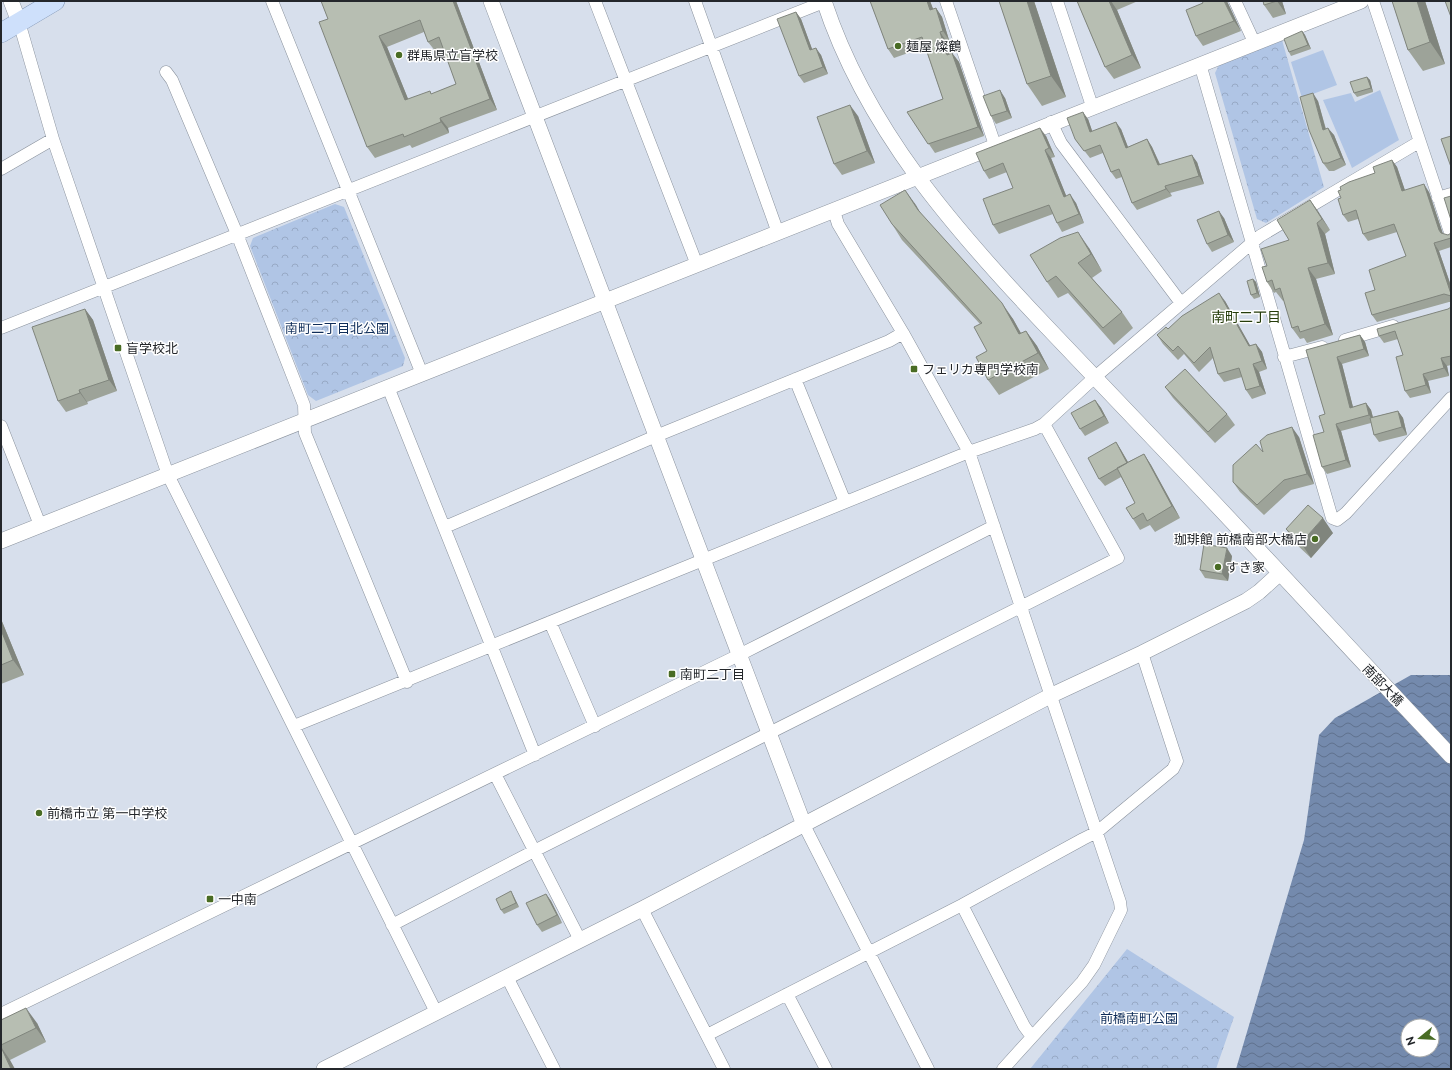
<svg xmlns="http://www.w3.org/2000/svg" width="1452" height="1070" viewBox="0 0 1452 1070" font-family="Raleway,'Noto Sans JP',sans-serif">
  <defs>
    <pattern id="park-crowns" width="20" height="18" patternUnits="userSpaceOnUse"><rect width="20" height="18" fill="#b0c5e5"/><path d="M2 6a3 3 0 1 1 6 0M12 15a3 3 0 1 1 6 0" fill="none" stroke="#97a9c5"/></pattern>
    <pattern id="water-waves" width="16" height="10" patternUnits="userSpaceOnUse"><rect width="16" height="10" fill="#748aad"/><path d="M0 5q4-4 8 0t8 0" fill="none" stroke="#5f718d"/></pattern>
  </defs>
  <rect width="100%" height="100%" fill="#d7dfec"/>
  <path fill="url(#park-crowns)" d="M1282,40L1324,187L1266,223L1257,219L1215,73L1219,65Z
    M335,204L344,207L405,358L403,366L316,401L308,395L250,246L253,238Z
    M1127,949L1234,1017L1216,1069H1030Z"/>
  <path fill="#b0c5e5" d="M1323,50L1337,85L1302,98L1291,62Z
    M1380,90L1399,140L1352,168L1323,100L1351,93L1355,102Z"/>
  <path fill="url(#water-waves)" fill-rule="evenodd" d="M1411,675H1451V1069H1236L1304,840L1319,735L1335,718ZM1408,1026H1432V1050H1408Z"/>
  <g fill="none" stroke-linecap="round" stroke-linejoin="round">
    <g stroke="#8a929d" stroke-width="13">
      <path id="minor" d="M272,1L422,374
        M595,1L697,265
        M695,1L778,233
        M946,1L995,145
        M1057,1L1092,106
        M1235,1L1254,42
        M1373,1L1451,235
        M19,22L53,139L168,475L436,1012
        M1200,64L1332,518L1337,520L1346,513L1451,398
        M166,72L172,80L237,234L304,405L305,433L407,682
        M1051,122L1061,143L1181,303
        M1,169L53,139
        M1438,198L1451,194
        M834,211L838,224L903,333L969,452L1120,902L1121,910L1094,965L1082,982L1003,1069
        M1,328L824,2
        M1345,340L1393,326
        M1284,357L1322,347
        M795,379L845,502
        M388,387L535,755
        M1,426L40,525
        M445,527L656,436L889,341L903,333
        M550,622L595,726
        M294,726L969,452L1035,429L1044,424L1095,377L1260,236L1419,142
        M495,774L580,940
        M804,825L928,1069
        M962,905L1024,1026L1032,1037
        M642,909L724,1069
        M392,925L536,850L1118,558L1044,424
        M507,977L554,1069
        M787,994L826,1069
        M1,1014L739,655L994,526
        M707,1035L962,905L1083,839L1097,832L1173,769L1177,761L1142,653"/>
    </g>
    <g stroke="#8a929d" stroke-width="16">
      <path id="tertiary" d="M11,1L19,22
        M491,1L804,825
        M824,1C866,129 955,230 1046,326C1086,368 1126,410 1166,452C1262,552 1355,655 1451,756
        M1,541L1361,1
        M324,1069L642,909L1052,695L1142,653L1246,601L1259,592L1280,573"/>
    </g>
    <g stroke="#7d92b0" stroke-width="20">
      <path id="primary" d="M1,33L55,1"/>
    </g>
    <use href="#minor" stroke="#fff" stroke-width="12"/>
    <use href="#tertiary" stroke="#fff" stroke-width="15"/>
    <use href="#primary" stroke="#cee0fb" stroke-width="19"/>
  </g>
  <path fill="#9da399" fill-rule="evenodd" d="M321,1H456L497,110L448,128L449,133L412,148L410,145L375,158L367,147L328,19ZM424,32L428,42L436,52L444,49L456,84L432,94L408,99L387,47Z
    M870,1H930L933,9L936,8L942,17L949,40L946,41L950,54L952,53L959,62L984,136L935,153L907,112L943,99L925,47L894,58L888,49Z
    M999,1H1034L1066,97L1042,106L1027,84Z
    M1077,1H1138L1117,10L1141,68L1114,79L1105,67Z
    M1263,1H1282L1286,14L1273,18L1264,5Z
    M1392,1H1425L1445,64L1423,71L1408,50Z
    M1228,4L1241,31L1203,46L1196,36Z
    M796,12L801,19L812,49L821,55L828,74L804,83L799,76Z
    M1302,31L1305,35L1311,49L1291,56L1289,52Z
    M1367,77L1370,80L1373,92L1357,97L1354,93Z
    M1005,98L1012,118L996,124L991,116Z
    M1318,101L1326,129L1334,135L1346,165L1334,171H1329L1323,163Z
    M858,116L875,163L842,175L834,164Z
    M1088,119L1092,131L1121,129L1128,147L1147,139L1152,147L1160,164L1197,162L1204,184L1170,193L1172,196L1137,210L1132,203L1122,177L1116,179L1111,172L1103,153L1090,158L1075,139Z
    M1046,136L1055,157L1051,158L1066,196L1076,203L1084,223L1062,232L1057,223L1053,214L999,234L993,225L1013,188L1007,172L989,179L984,171Z
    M1392,160L1397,167L1405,191L1429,192L1443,234L1451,238V247L1439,251L1451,286V302H1449L1377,322L1372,315L1375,290L1406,256L1397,232L1368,241L1363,234L1358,219L1348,222L1343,215L1341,198V190L1375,173Z
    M905,190L921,214L1013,319L1021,333L1026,331L1037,346L1049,369L999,395L988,380L987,351L980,324L902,240L892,224Z
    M1310,200L1330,230L1325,234L1335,274L1316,279L1333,335L1307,343L1304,338L1300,339L1292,328L1284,300L1283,301L1276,292L1274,293L1267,282Z
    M1224,218L1234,242L1212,252L1207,244Z
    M1089,248L1102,271L1092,278L1122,312L1133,328L1114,345L1068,293L1058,298L1047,282Z
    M1253,279L1256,282L1260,297L1254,299L1251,295Z
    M1225,301L1250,346L1256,344L1262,352L1267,369L1259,372L1266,394L1252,399L1246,390L1242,377L1224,382L1218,374L1213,358L1199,372L1184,354L1178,360L1163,344L1157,335L1168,329Z
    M1451,307V365L1447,366L1449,376L1428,381L1431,393L1410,398L1405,391L1403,355L1398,339L1384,343L1379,336L1448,309Z
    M85,309L93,320L117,391L87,402L88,404L66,412L58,401Z
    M1360,335L1365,342L1369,356L1342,364L1353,407L1366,403L1371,410L1373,417L1398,411L1403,418L1407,435L1379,442L1374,435L1371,423L1341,431L1351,467L1327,474L1322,467L1325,414L1306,350Z
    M1165,387L1227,414L1235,425L1215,443L1173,398Z
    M1095,400L1101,408L1109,423L1085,436L1080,429Z
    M1299,437L1314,484L1291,490L1264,515L1240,492L1233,482L1263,452Z
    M1116,442L1121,450L1128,462L1144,454L1151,465L1180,518L1155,532L1150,525L1140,530L1133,519L1135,503L1121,477L1105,486L1099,479Z
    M1286,529L1333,533L1311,558L1296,544Z
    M1232,556L1228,581L1205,578L1200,570Z
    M1,619L24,675L1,684Z
    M546,894L551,901L562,923L542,932L537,925Z
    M513,895L519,907L504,914L501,910Z
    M1,1020L37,1023L46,1042L10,1060L1,1069Z"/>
  <path fill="#80857d" d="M453,1H456L497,110L490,99Z
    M927,1H930L937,19L930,10Z
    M1027,1H1034L1066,97L1051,76Z
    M1109,1H1111L1117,10L1141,68L1132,55Z
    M1224,1H1227L1241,31L1234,21Z
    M1277,1H1282L1286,14Z
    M1417,1H1425L1445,64L1430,42Z
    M936,8L942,17L949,40L943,31Z
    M796,12L801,19L815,57L810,50Z
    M1302,31L1305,35L1311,49L1308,45Z
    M940,32L946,41L953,64L947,55Z
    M379,36L387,47L413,111L405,100Z
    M816,48L821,55L828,74L823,67Z
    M952,53L959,62L984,136L978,127Z
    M1367,77L1370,80L1373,92L1371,88Z
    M1000,90L1005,98L1012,118L1007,111Z
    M1313,93L1318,101L1328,138L1323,130Z
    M850,105L858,116L875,163L867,151Z
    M1083,112L1088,119L1095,139L1090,132Z
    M440,118L448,128L449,133L441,122Z
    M1116,122L1121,129L1131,155L1126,148Z
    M1040,128L1046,136L1055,157L1049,148Z
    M1328,128L1334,135L1346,165L1341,158Z
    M1147,139L1152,147L1163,172L1158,165Z
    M1045,150L1051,158L1070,205L1064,197Z
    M1192,155L1197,162L1204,184L1199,176Z
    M1392,160L1397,167L1408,199L1402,191Z
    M1424,184L1429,192L1444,237L1439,230Z
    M1165,186L1170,193L1172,196L1166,189Z
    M905,190L916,205L928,226L918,210Z
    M1070,194L1076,203L1084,223L1079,214Z
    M1310,200L1318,211L1330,230L1322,219Z
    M1219,211L1224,218L1234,242L1228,235Z
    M1317,223L1325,234L1335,274L1328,263Z
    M1078,232L1089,248L1102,271L1091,254Z
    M1434,243L1439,251L1451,286V294Z
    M1308,268L1316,279L1333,335L1325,324Z
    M1253,279L1256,282L1260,297L1257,293Z
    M1219,293L1225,301L1255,354L1249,346Z
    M1002,303L1013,319L1030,350L1019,334Z
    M85,309L93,320L117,391L109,380Z
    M1026,331L1037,346L1049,369L1038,353Z
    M1360,335L1365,342L1369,356L1364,349Z
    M1256,344L1262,352L1267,369L1262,361Z
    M1337,357L1342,364L1355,415L1350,408Z
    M1441,358L1447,366L1449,376L1444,368Z
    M1253,364L1259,372L1266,394L1260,386Z
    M1423,374L1428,381L1431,393L1426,385Z
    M79,390L87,402L88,404L80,393Z
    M1095,400L1101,408L1109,423L1104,416Z
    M1366,403L1371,410L1374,422L1369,415Z
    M1398,411L1403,418L1407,435L1402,427Z
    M1336,424L1341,431L1351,467L1346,460Z
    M1292,427L1299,437L1314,484L1307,474Z
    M1116,442L1121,450L1133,471L1127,463Z
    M1144,454L1151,465L1180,518L1172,506Z
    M1323,518L1333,533L1311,558L1301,543Z
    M1227,548L1232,556L1228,581L1222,574Z
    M1,619L24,675L13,660L1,630Z
    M511,891L519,907L516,903Z
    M546,894L551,901L562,923L557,915Z
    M26,1008L37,1023L46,1042L36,1028Z
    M1,1047L10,1060L15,1069H11Z"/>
  <path fill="#b7beb2" stroke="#80857d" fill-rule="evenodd" d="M321,1H453L490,99L440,118L441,122L404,137L403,134L367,147L319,22L328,19ZM420,20L428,42L439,37L456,84L431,94L430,91L405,100L379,36Z
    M870,1H927L930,10L936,8L943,31L940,32L947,55L952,53L978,127L928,144L907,112L943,99L922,37L888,49Z
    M999,1H1027L1051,76L1027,84Z
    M1077,1H1109L1132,55L1105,67Z
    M1202,1H1224L1234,21L1196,36L1186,10L1203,3Z
    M1263,1H1277L1264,5Z
    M1392,1H1417L1430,42L1408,50Z
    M1445,1H1451V17Z
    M796,12L810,50L816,48L823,67L799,76L777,19Z
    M1302,31L1308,45L1289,52L1284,39Z
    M1367,77L1371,88L1354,93L1350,82Z
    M1000,90L1007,111L991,116L983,96Z
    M1313,93L1323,130L1328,128L1341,158L1328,163H1323L1309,130L1300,97Z
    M850,105L867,151L834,164L817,117Z
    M1083,112L1090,132L1116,122L1126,148L1147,139L1158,165L1192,155L1199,176L1165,186L1166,189L1132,203L1119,169L1111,172L1100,145L1084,151L1075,139L1067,118Z
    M1040,128L1049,148L1045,150L1064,197L1070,194L1079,214L1057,223L1049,205L993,225L983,199L1013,188L1003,163L984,171L976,153Z
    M1451,136V167L1441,139Z
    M1392,160L1402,191L1424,184L1439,230L1441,233L1448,235L1451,233V238L1434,243L1451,294V296L1444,294L1372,315L1365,293L1375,290L1369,270L1406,256L1394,224L1363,234L1356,210L1343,215L1338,199L1341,198L1338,191L1341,190L1340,187L1349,182L1375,173L1373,167Z
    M905,190L918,210L1002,303L1019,334L1026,331L1038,353L988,380L976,357L987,351L974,327L982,323L892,224L880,205Z
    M1451,196V220L1444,198Z
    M1310,200L1322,219L1317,223L1328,263L1308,268L1325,324L1300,332L1298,326L1292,328L1280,288L1275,290L1272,280L1267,282L1262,267L1267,266L1261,249L1289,240L1277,220Z
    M1219,211L1228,235L1207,244L1197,220Z
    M1078,232L1091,254L1078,263L1122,312L1103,328L1056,276L1047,282L1030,255L1060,238Z
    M1253,279L1257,293L1251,295L1247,281Z
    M1219,293L1249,346L1256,344L1262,361L1253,364L1260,386L1246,390L1239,368L1218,374L1210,347L1194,363L1178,346L1173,351L1157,335L1166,327L1168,329L1182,316Z
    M1451,307V356L1441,358L1444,368L1423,374L1426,385L1405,391L1396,357L1403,355L1395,331L1379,336L1377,329L1448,309Z
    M85,309L109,380L79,390L80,393L58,401L32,327Z
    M1360,335L1364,349L1337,357L1350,408L1366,403L1369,415L1336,424L1346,460L1322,467L1313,435L1324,432L1319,416L1325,414L1306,350Z
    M1185,369L1227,414L1208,432L1165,387Z
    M1095,400L1104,416L1080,429L1071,413Z
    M1398,411L1402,427L1374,435L1370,418Z
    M1292,427L1307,474L1284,480L1257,505L1233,482V465L1256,444L1263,452L1260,441L1267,435Z
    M1116,442L1127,463L1099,479L1088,458Z
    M1144,454L1172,506L1147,521L1143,513L1133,519L1126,508L1135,503L1117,468Z
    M1308,505L1323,518L1301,543L1286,529Z
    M1204,544L1227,548L1222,574L1200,570Z
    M1,630L13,660L1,665Z
    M511,891L516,903L501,910L496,899Z
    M546,894L557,915L537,925L526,903Z
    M26,1008L36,1028L1,1045V1020Z
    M1,1047L11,1069H1Z"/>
  <g fill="#496c24" stroke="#fff" stroke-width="1.5">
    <circle cx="898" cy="46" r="4"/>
    <circle cx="399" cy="55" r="4"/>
    <rect x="114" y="344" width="8" height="8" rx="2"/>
    <rect x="910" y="365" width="8" height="8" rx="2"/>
    <circle cx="1315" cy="539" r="4"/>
    <circle cx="1218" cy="567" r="4"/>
    <rect x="668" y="670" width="8" height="8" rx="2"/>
    <circle cx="39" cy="813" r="4"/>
    <rect x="206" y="895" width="8" height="8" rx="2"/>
  </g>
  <g text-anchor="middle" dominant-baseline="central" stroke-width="3" stroke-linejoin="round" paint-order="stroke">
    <g font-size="13" fill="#24272b" stroke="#fff" text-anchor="start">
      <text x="906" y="46">麺屋 燦鶴</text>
      <text x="407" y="55">群馬県立盲学校</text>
      <text x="126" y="348">盲学校北</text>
      <text x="922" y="369">フェリカ専門学校南</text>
      <text x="1307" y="539" text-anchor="end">珈琲館 前橋南部大橋店</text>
      <text x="1226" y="567">すき家</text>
      <text x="680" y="674">南町二丁目</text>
      <text x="47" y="813">前橋市立 第一中学校</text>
      <text x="218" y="899">一中南</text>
    </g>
    <g font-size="13" fill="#0f2d59" stroke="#fff">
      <text x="337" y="328">南町二丁目北公園</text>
      <text x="1139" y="1018">前橋南町公園</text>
    </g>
    <g font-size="13" fill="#24272b" stroke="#fff">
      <text transform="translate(1383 685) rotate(46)">南部大橋</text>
    </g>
    <g font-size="14" fill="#263d0b" stroke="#fff">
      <text x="1246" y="317">南町二丁目</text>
    </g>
  </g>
  <rect width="1452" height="1070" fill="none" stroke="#24272b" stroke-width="4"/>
  <g transform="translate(1420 1038) rotate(252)"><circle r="19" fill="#ffffff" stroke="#a7a9aa"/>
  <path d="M0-3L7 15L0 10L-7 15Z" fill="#496c24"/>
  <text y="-6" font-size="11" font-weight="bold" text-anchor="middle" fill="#24272b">N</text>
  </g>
</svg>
